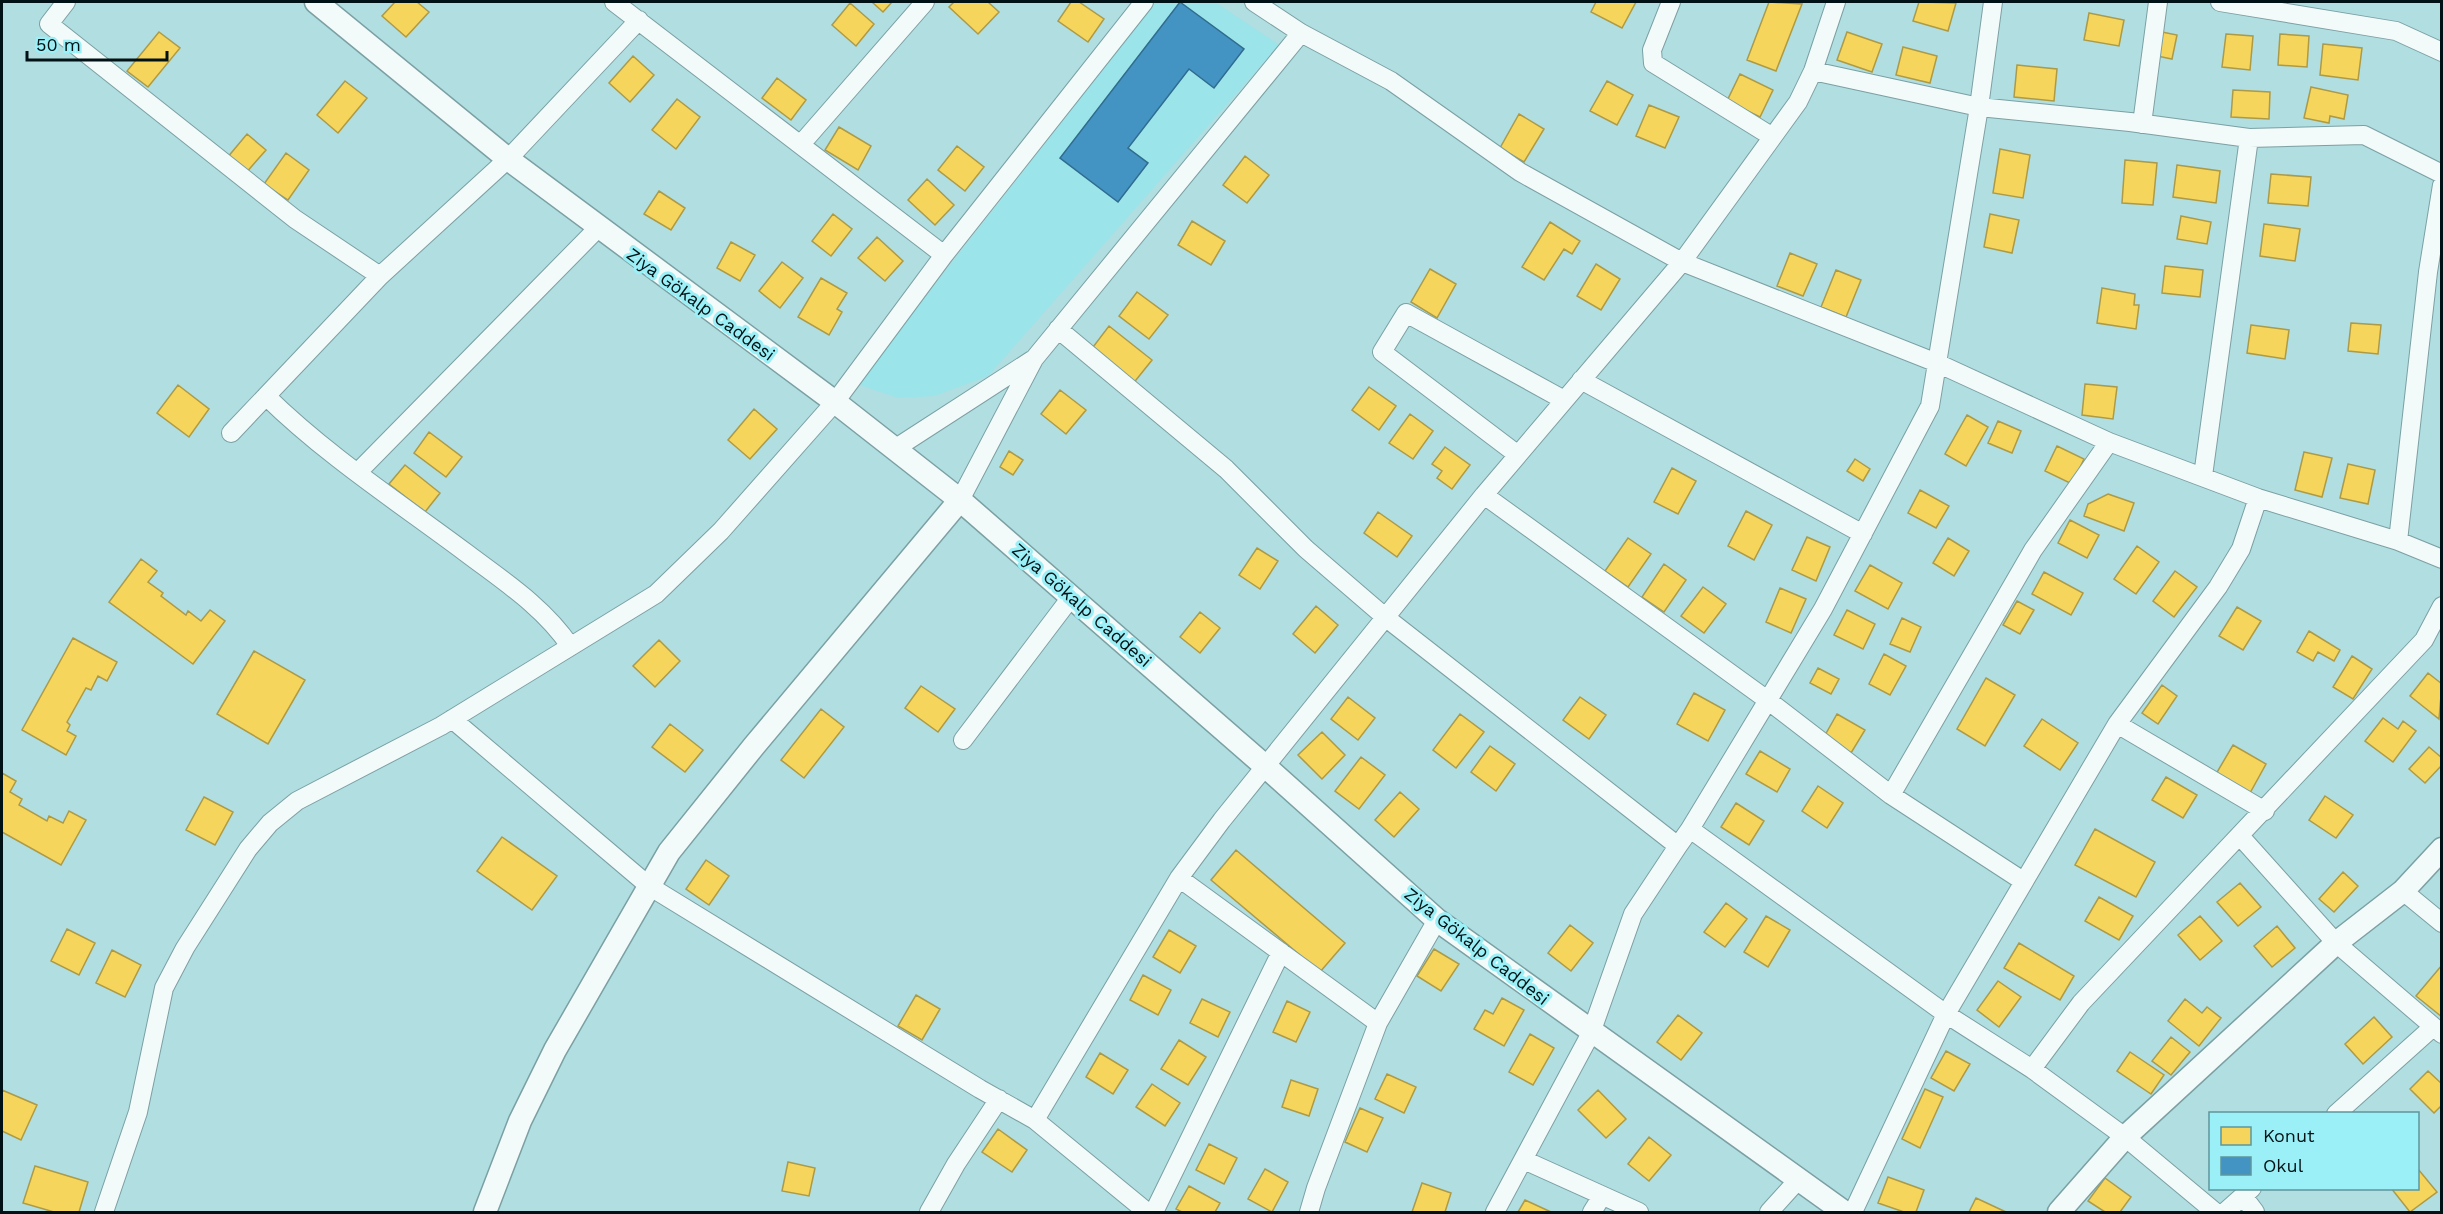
<svg xmlns="http://www.w3.org/2000/svg" width="2443" height="1214" viewBox="0 0 2443 1214" font-family="'Work Sans',sans-serif">
  <rect width="100%" height="100%" fill="#b0dee1"/>
  <path fill="#9be4e9" d="M1156,2H1215L1279,45L988,376L934,396L898,398L857,384Z"/>
  <path fill="#f6d55c" stroke="#ac9a47" stroke-width="1.5" d="M395,2H417L429,12L406,37L382,16Z
    M872,2H892L883,12Z
    M954,2H988L999,12L978,34L949,7Z
    M1071,2H1079L1104,19L1088,42L1058,21Z
    M1596,2H1636L1622,28L1591,12Z
    M1769,2L1802,4L1776,71L1747,60Z
    M1919,2L1956,3L1948,31L1913,21Z
    M850,3L874,24L856,46L832,25Z
    M2089,13L2124,20L2119,46L2084,40Z
    M159,32L180,48L148,87L127,71Z
    M1847,32L1882,44L1872,72L1837,60Z
    M2162,32L2177,35L2172,59L2157,56Z
    M2226,34L2253,36L2250,70L2222,67Z
    M2280,34L2309,36L2307,67L2278,65Z
    M2323,44L2362,48L2358,80L2320,75Z
    M1903,47L1937,56L1930,83L1896,75Z
    M633,56L654,75L630,102L609,83Z
    M2017,65L2057,69L2054,101L2014,97Z
    M1740,74L1773,90L1760,117L1727,101Z
    M777,78L806,100L791,120L762,98Z
    M345,81L367,98L338,133L317,115Z
    M1607,81L1633,95L1617,125L1590,111Z
    M2311,87L2348,95L2344,119L2330,116L2329,123L2304,118Z
    M2233,90L2270,92L2269,119L2231,117Z
    M677,99L700,117L676,149L652,130Z
    M1649,105L1679,117L1665,148L1636,136Z
    M1519,114L1544,129L1524,162L1500,148Z
    M839,127L871,146L858,170L825,150Z
    M247,134L266,150L245,174L227,158Z
    M957,146L984,167L965,191L938,170Z
    M2000,149L2030,155L2023,198L1993,193Z
    M286,153L309,170L288,200L264,184Z
    M1245,156L1269,175L1247,203L1223,185Z
    M2125,160L2157,163L2153,205L2122,203Z
    M2177,165L2220,171L2216,203L2173,197Z
    M2271,174L2311,177L2308,206L2268,203Z
    M927,179L954,205L935,225L908,200Z
    M659,191L685,208L671,230L644,214Z
    M833,214L852,229L831,256L812,241Z
    M1990,214L2019,220L2012,253L1984,247Z
    M2181,216L2211,222L2207,244L2177,239Z
    M1192,221L1225,241L1211,265L1178,245Z
    M1550,222L1580,241L1572,254L1564,249L1544,280L1522,267Z
    M2264,224L2300,229L2295,261L2260,256Z
    M877,237L903,261L885,281L858,258Z
    M731,242L755,255L740,281L717,268Z
    M1790,253L1817,264L1803,296L1777,286Z
    M782,262L803,278L780,308L759,291Z
    M1596,264L1620,279L1601,310L1577,296Z
    M2165,266L2203,270L2200,297L2162,293Z
    M1430,269L1456,284L1437,318L1411,302Z
    M1836,270L1861,280L1846,317L1821,307Z
    M821,278L847,293L837,309L842,312L829,335L798,317Z
    M2102,288L2135,294L2134,305H2139L2136,329L2097,323Z
    M1137,292L1168,315L1149,339L1119,316Z
    M2351,323L2381,325L2378,354L2348,351Z
    M2251,325L2289,330L2285,359L2247,353Z
    M1109,326L1152,360L1132,385L1090,351Z
    M2085,384L2117,387L2113,419L2082,415Z
    M178,385L209,409L189,437L157,413Z
    M1369,387L1396,406L1379,430L1352,410Z
    M1060,390L1086,410L1066,434L1041,414Z
    M754,409L777,429L750,459L728,440Z
    M1410,414L1433,431L1413,459L1389,443Z
    M1967,415L1988,427L1966,466L1945,454Z
    M1998,421L2021,431L2012,453L1988,443Z
    M429,432L462,457L446,477L414,453Z
    M2057,446L2084,459L2072,484L2045,471Z
    M1445,447L1470,465L1452,489L1437,478L1442,471L1432,464Z
    M1009,451L1023,460L1013,475L1000,467Z
    M2304,452L2332,458L2322,497L2295,490Z
    M1855,459L1870,469L1863,481L1847,471Z
    M2348,464L2375,470L2368,504L2340,498Z
    M405,465L440,493L425,512L389,484Z
    M1672,468L1696,481L1678,514L1654,502Z
    M1920,490L1949,506L1936,528L1908,513Z
    M2108,494L2134,503L2124,531L2084,516L2088,504Z
    M1746,511L1772,525L1754,560L1728,546Z
    M1378,512L1412,536L1397,557L1364,533Z
    M2070,520L2099,535L2087,558L2058,543Z
    M1807,537L1830,547L1816,581L1792,570Z
    M1628,538L1651,554L1628,587L1605,571Z
    M1948,538L1969,551L1954,576L1933,563Z
    M2137,546L2159,562L2136,594L2114,579Z
    M1257,548L1278,561L1260,589L1239,575Z
    M141,559L157,571L148,582L163,593L161,596L186,615L188,611L201,621L210,610L225,621L193,664L109,602Z
    M1664,564L1686,580L1664,612L1642,597Z
    M1870,565L1902,583L1888,609L1855,591Z
    M2175,571L2197,587L2174,617L2153,601Z
    M2044,572L2083,593L2071,615L2032,594Z
    M1703,587L1726,604L1704,633L1681,616Z
    M1780,588L1806,599L1791,633L1766,622Z
    M2017,601L2034,610L2020,634L2003,625Z
    M1316,606L1338,625L1315,653L1293,634Z
    M2237,607L2261,621L2243,650L2219,636Z
    M1847,610L1875,624L1863,649L1834,635Z
    M1200,612L1220,628L1200,653L1180,637Z
    M1902,618L1921,627L1910,652L1890,644Z
    M2309,631L2340,650L2334,661L2318,652L2313,661L2297,652Z
    M73,638L117,662L107,681L98,676L91,690L86,688L67,722L70,725L67,731L76,736L66,755L22,730Z
    M659,640L680,661L655,687L633,666Z
    M254,651L305,680L268,744L217,714Z
    M1884,654L1906,666L1890,695L1869,684Z
    M2352,656L2372,669L2353,699L2333,687Z
    M1818,668L1839,679L1831,694L1810,683Z
    M2428,673L2442,684L2439,719L2410,696Z
    M1986,678L2015,695L1985,746L1957,729Z
    M2162,685L2177,696L2158,724L2142,713Z
    M921,686L955,709L938,732L905,708Z
    M1694,693L1725,710L1708,741L1677,724Z
    M1348,697L1375,718L1358,740L1331,719Z
    M1580,697L1606,715L1589,739L1563,720Z
    M821,709L844,727L804,778L781,760Z
    M1460,714L1484,732L1456,768L1433,750Z
    M1837,714L1865,730L1851,753L1824,737Z
    M2383,718L2398,729L2403,721L2416,731L2393,762L2365,741Z
    M2042,719L2078,743L2060,770L2024,746Z
    M670,724L703,750L685,772L652,747Z
    M1322,732L1345,755L1322,779L1298,755Z
    M2233,745L2266,764L2250,793L2216,774Z
    M1490,746L1515,764L1496,791L1471,772Z
    M2429,747L2442,758V765L2425,783L2409,769Z
    M1760,751L1790,769L1777,792L1746,774Z
    M1361,757L1385,775L1359,809L1335,791Z
    M2,773L16,781L10,792L22,799L19,805L47,821L49,816L63,823L69,811L86,820L61,865L2,832Z
    M2166,777L2197,795L2183,818L2152,800Z
    M1818,786L1843,803L1827,828L1802,811Z
    M1400,792L1419,809L1394,837L1375,820Z
    M2325,796L2353,815L2336,838L2309,820Z
    M204,797L233,812L215,845L186,830Z
    M1736,803L1764,821L1749,845L1721,827Z
    M2095,829L2155,862L2136,897L2075,865Z
    M502,837L557,876L532,910L477,871Z
    M1236,850L1345,943L1320,972L1211,880Z
    M706,860L729,876L709,905L686,889Z
    M2343,872L2358,886L2334,912L2319,899Z
    M2240,883L2261,907L2238,926L2217,902Z
    M2099,897L2133,916L2119,940L2085,921Z
    M1726,903L1747,919L1725,947L1704,932Z
    M1766,916L1790,930L1768,967L1744,952Z
    M2200,916L2222,941L2200,960L2178,935Z
    M1570,925L1593,943L1571,971L1548,953Z
    M2277,926L2295,948L2272,967L2254,946Z
    M67,929L95,943L79,975L51,961Z
    M1169,930L1196,946L1180,973L1153,957Z
    M2019,943L2074,976L2060,1000L2004,968Z
    M1434,949L1459,964L1441,991L1417,976Z
    M112,950L141,965L125,997L96,983Z
    M2442,965V1017L2416,996Z
    M1143,975L1171,990L1158,1015L1130,1000Z
    M1998,981L2021,997L1999,1027L1977,1010Z
    M916,995L940,1009L922,1040L898,1026Z
    M1502,998L1524,1010L1504,1046L1474,1029L1485,1010L1493,1014Z
    M1202,999L1230,1012L1218,1037L1190,1023Z
    M2185,999L2202,1013L2207,1007L2221,1018L2199,1046L2168,1021Z
    M1287,1001L1310,1012L1296,1042L1273,1032Z
    M1678,1015L1702,1033L1681,1060L1657,1042Z
    M2374,1017L2392,1037L2363,1064L2345,1044Z
    M1530,1034L1554,1048L1533,1085L1509,1072Z
    M2171,1037L2190,1052L2171,1075L2152,1061Z
    M1179,1040L1206,1057L1188,1085L1161,1069Z
    M1946,1051L1970,1064L1954,1091L1931,1078Z
    M2130,1052L2164,1075L2151,1094L2117,1071Z
    M1100,1053L1128,1070L1113,1094L1086,1077Z
    M2428,1071L2442,1084V1105L2434,1113L2410,1089Z
    M1387,1074L1416,1087L1404,1113L1375,1099Z
    M1291,1080L1318,1089L1309,1116L1282,1107Z
    M1152,1084L1180,1103L1165,1126L1136,1107Z
    M1925,1089L1943,1097L1920,1148L1902,1139Z
    M2,1090L37,1105L21,1140L2,1131Z
    M1598,1090L1626,1119L1606,1138L1578,1110Z
    M1360,1108L1383,1118L1367,1152L1345,1142Z
    M998,1129L1027,1150L1012,1172L982,1152Z
    M1649,1137L1671,1155L1649,1181L1628,1164Z
    M1209,1144L1237,1158L1224,1184L1196,1170Z
    M788,1162L815,1168L809,1196L782,1191Z
    M35,1166L88,1182L79,1212H54L23,1203Z
    M1265,1169L1288,1182L1272,1212L1248,1199Z
    M2418,1169L2437,1192L2410,1212L2391,1188H2418Z
    M1888,1177L1924,1190L1916,1212H1904L1878,1203Z
    M2105,1178L2131,1197L2120,1212H2105L2088,1201Z
    M1422,1183L1451,1193L1445,1212H1412Z
    M1189,1186L1220,1203L1215,1212H1182L1176,1209Z
    M1976,1198L2006,1212H1969Z
    M1525,1200L1551,1212H1518Z"/>
  <path fill="#4393c3" stroke="#2f6c8f" stroke-width="1.5" d="M1180,2L1244,49L1214,88L1189,69L1128,148L1148,163L1118,202L1060,158Z"/>
  <g fill="none" stroke-linecap="round" stroke-linejoin="round">
    <g stroke="#7ba0a3" stroke-width="20">
      <path id="minor" d="M66,2L49,24L295,219L380,276
        M614,2L944,255
        M1254,2L1301,33L1391,81L1520,172L1682,262L1937,363L2109,442L2258,498L2398,541L2442,559
        M1671,2L1652,50L1653,63L1771,136
        M2220,2L2396,31L2442,52
        M1813,71L1979,107L2130,122L2249,138L2364,135L2442,174
        M2142,124L2158,2
        M802,143L925,2
        M1058,329L1226,469L1306,549L1385,617L1678,846L1690,829L1946,1014L2032,1069L2125,1137L2215,1212
        M1581,380L1863,534
        M266,396C326,455 398,502 465,552C502,580 544,607 570,646
        M231,433L380,276L508,159L639,20
        M896,448L1032,360
        M1518,455L1382,352L1406,313L1564,400
        M358,472L598,228
        M2203,476L2249,138
        M1484,495L1766,699L1891,795L2023,881
        M960,500L1034,359L1301,33
        M2398,541L2428,272L2442,185
        M452,719L649,886L980,1089L1035,1120L1147,1212
        M2117,724L2265,811
        M963,740L1072,596
        M1891,795L2033,550L2109,442
        M1690,829L1823,609L1930,406L1979,107L1993,2
        M2240,836L2336,943L2442,1034
        M1179,878L1378,1023
        M2403,891L2442,923
        M2032,1069L2081,1003L2424,640L2442,606
        M2336,1114L2433,1027
        M1035,1120L1179,878L1222,820L1484,495L1682,262L1798,102L1813,71L1836,2
        M1524,1160L1639,1212
        M2243,1196L2255,1212
        M104,1212L138,1112L164,988L185,948L248,849L270,823L297,801L441,726L656,594L721,531L835,402L944,255L1144,2
        M929,1212L956,1164L999,1099
        M1154,1212L1281,952
        M1309,1212L1316,1188L1378,1023L1437,920
        M1495,1212L1591,1033L1633,914L1678,846
        M1592,1212L1602,1196
        M1769,1212L1798,1180
        M1853,1212L1946,1014L2117,724L2218,587L2241,549L2258,498
        M2225,1212L2252,1188"/>
    </g>
    <g stroke="#7ba0a3" stroke-width="25">
      <path id="tertiary" d="M316,2L508,159L835,402L960,500L1265,766L1437,920L1844,1212
        M485,1212L520,1121L555,1050L669,852L754,746L960,500
        M2059,1212L2125,1137L2336,943L2403,891L2442,849"/>
    </g>
    <use href="#minor" stroke="#f3fafa" stroke-width="18"/>
    <use href="#tertiary" stroke="#f3fafa" stroke-width="22"/>
  </g>
  <g text-anchor="middle" dominant-baseline="central" stroke-width="6" stroke-linejoin="round" paint-order="stroke">
    <g font-size="18" fill="#001215" stroke="#9beff6">
      <text transform="translate(701 304) rotate(36)">Ziya Gökalp Caddesi</text>
      <text transform="translate(1082 605) rotate(41)">Ziya Gökalp Caddesi</text>
      <text transform="translate(1477 946) rotate(38)">Ziya Gökalp Caddesi</text>
    </g>
  </g>
  <rect width="2443" height="1214" fill="none" stroke="#001215" stroke-width="6"/>
  <rect x="2209" y="1112" width="210" height="78" fill="#9beff6" stroke="#5d979c" stroke-width="1.5"/>
  <rect x="2221" y="1127" width="30" height="18" fill="#f6d55c" stroke="#5d979c" stroke-width="1.5"/>
  <text x="2263" y="1142" font-size="18" fill="#001215">Konut</text>
  <rect x="2221" y="1157" width="30" height="18" fill="#4393c3" stroke="#5d979c" stroke-width="1.5"/>
  <text x="2263" y="1172" font-size="18" fill="#001215">Okul</text>
  <path d="M27 51v9h140v-9" fill="none" stroke="#001215" stroke-width="3"/>
  <text x="36" y="51" font-size="18" fill="#001215" stroke="#9beff6" stroke-width="4.5" paint-order="stroke">50 m</text>
</svg>
